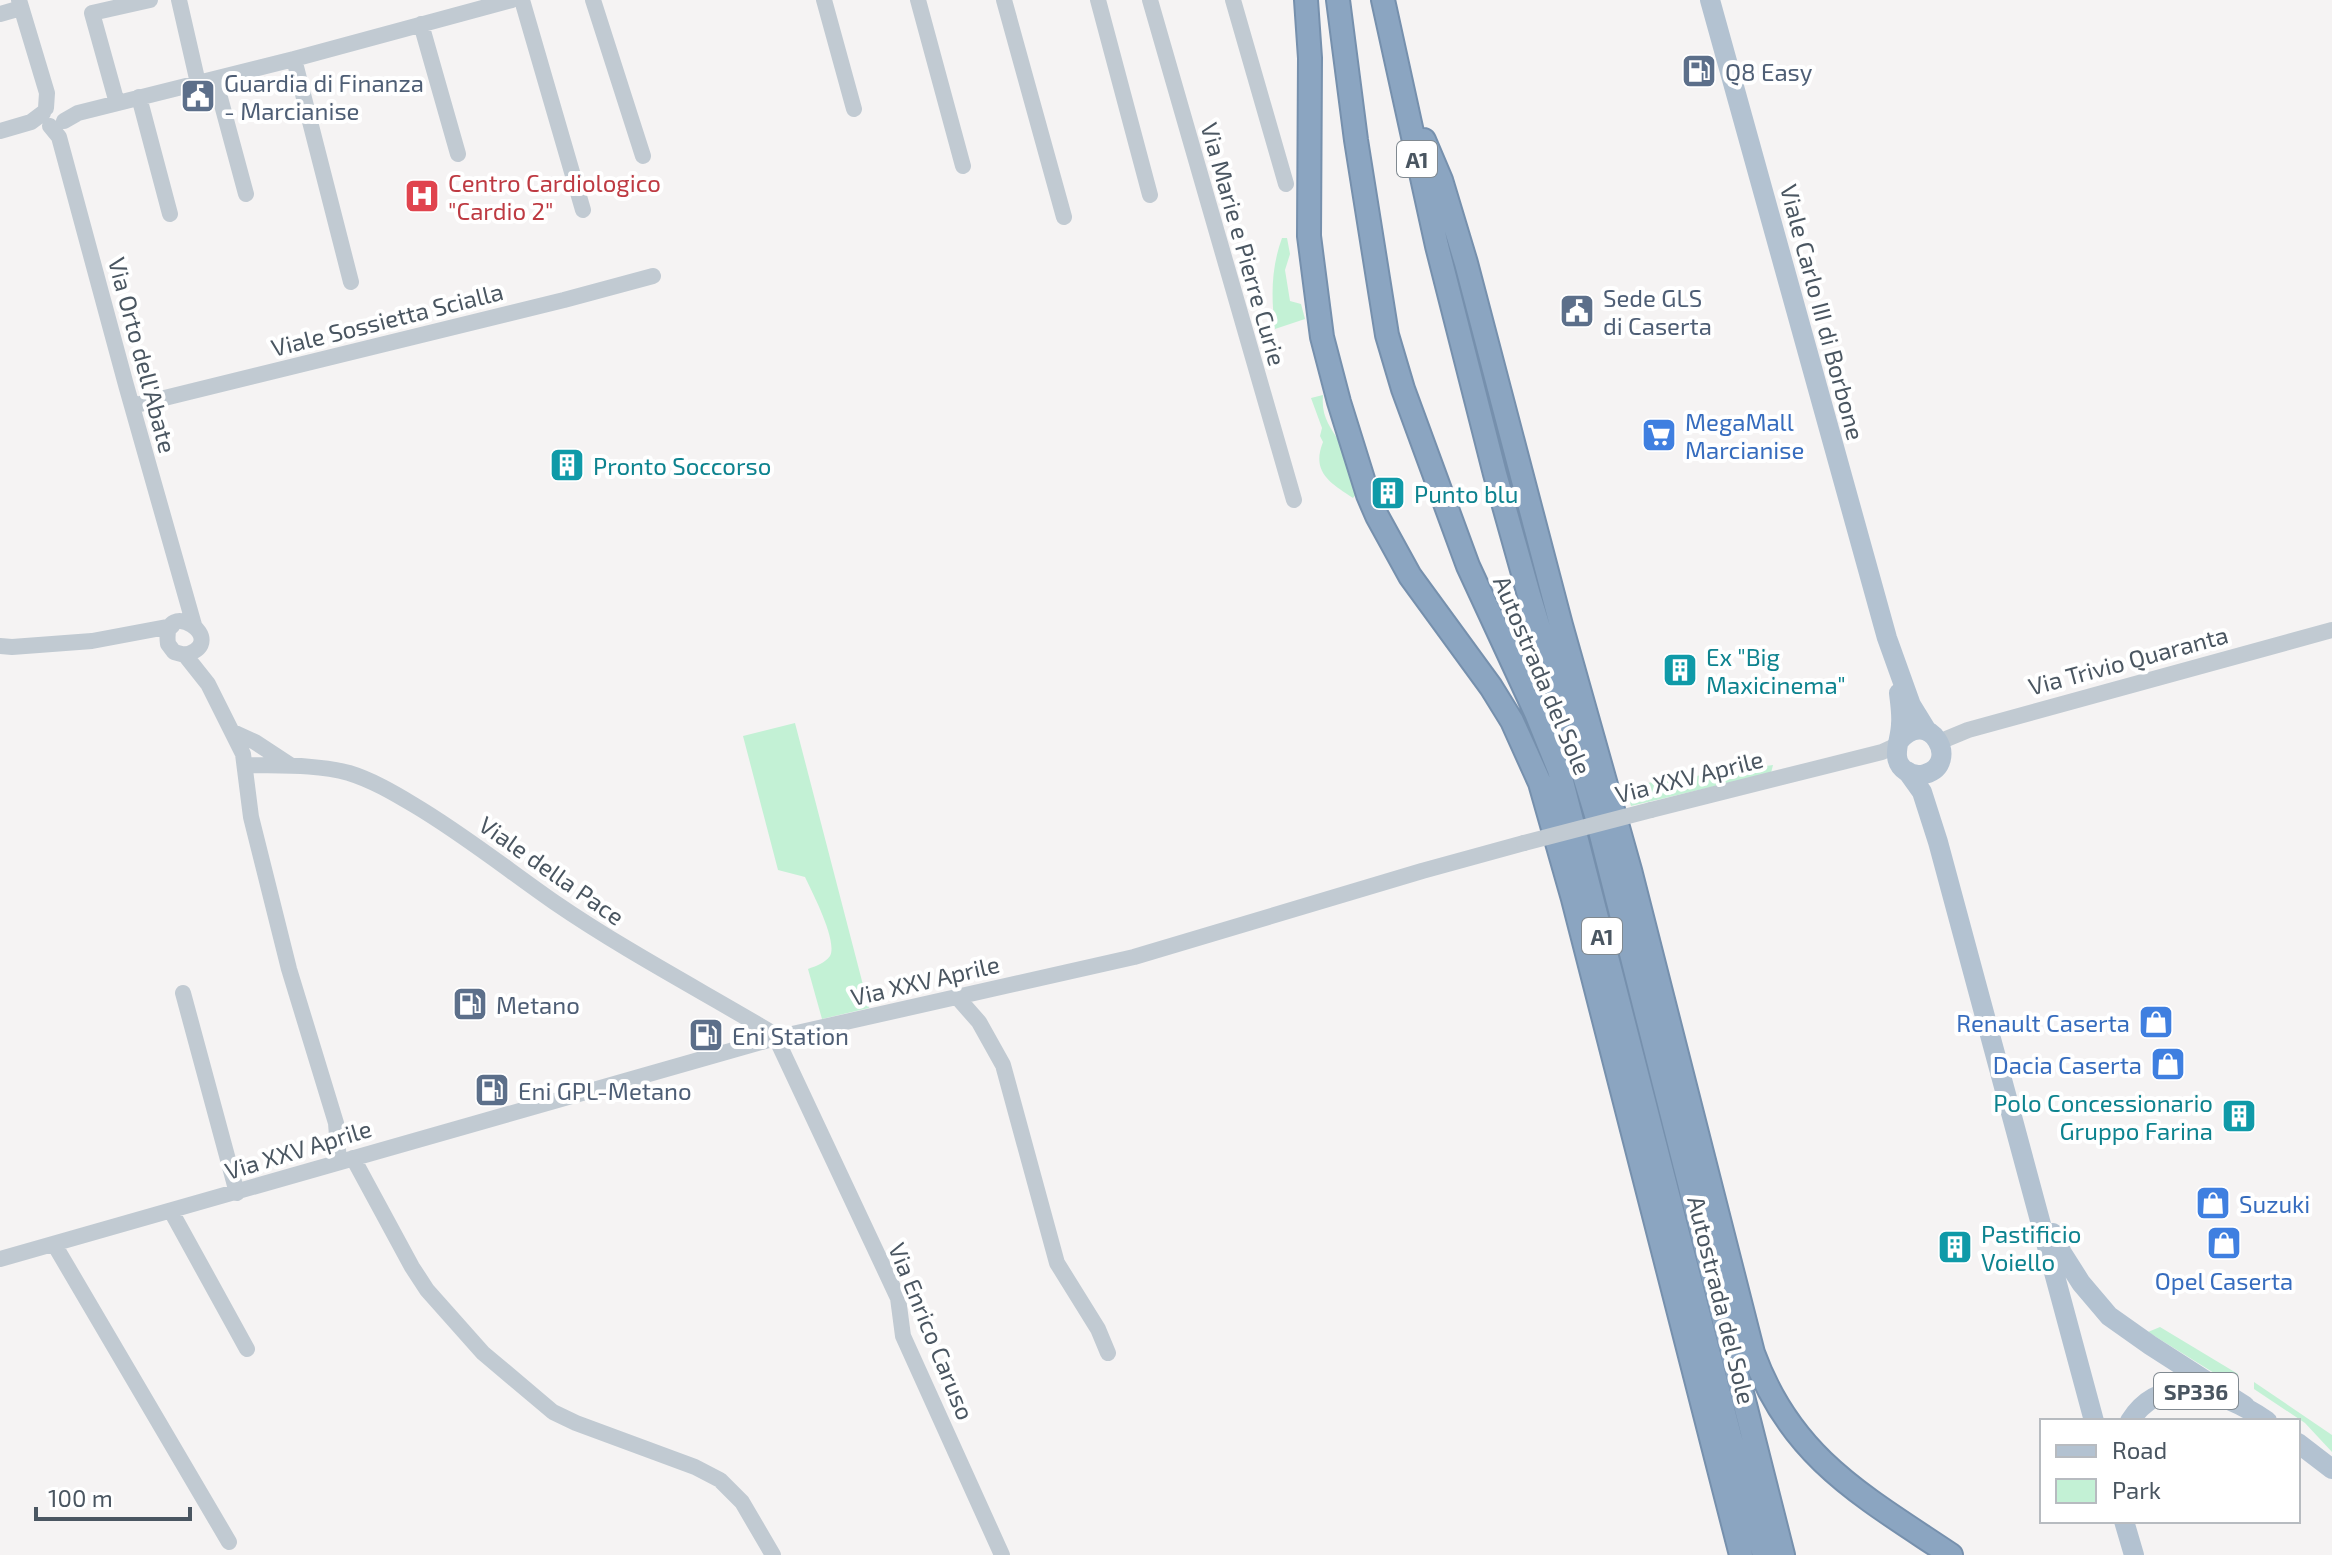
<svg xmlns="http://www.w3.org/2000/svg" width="2332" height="1555" viewBox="0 0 2332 1555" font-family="'Exo 2',sans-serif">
  <rect width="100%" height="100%" fill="#f5f3f3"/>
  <path fill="#c3f1d5" d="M1282,238H1287L1290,254L1285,270L1290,301L1301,304L1305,319L1275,329C1271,297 1271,268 1282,238Z
    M1323,395C1321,417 1330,426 1340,443C1348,457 1352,477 1358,492L1353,498C1330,483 1311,472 1323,442L1320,436L1322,428L1311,398Z
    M795,723L869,1008L822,1019L808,969C816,966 825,963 830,956C838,941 812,892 805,877L778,870L743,736Z
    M1773,765L1771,773L1631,806L1626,786Z
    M2160,1327L2238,1374L2235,1379L2227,1381L2148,1332Z
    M2254,1382L2332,1435V1452L2305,1423L2254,1389Z"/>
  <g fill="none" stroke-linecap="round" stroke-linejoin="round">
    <g stroke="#7690ad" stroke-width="26">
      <path id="highway" d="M1306,0L1310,58L1309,236L1322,337L1339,402L1368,495L1377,516L1410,576L1491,687L1512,721L1540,783L1573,899L1741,1555
        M1338,0L1356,140L1387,335L1403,389L1468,566L1536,713L1559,770L1730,1436L1764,1555
        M1383,0L1437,246L1495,474L1529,595L1596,815L1783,1555
        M1424,140L1441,180L1466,263L1561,625L1630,870L1753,1353C1791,1458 1863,1496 1951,1555"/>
    </g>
    <path stroke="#c1cad2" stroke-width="16" d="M19,0L47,93L46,108
      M179,0L198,83
      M522,0L583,210
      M593,0L643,156
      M824,0L854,109
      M918,0L963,166
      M1004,0L1064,217
      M1098,0L1150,195
      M1150,0L1294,500
      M1233,0L1286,184
      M0,14L21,8
      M421,24L458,154
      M294,59L351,282
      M215,79L246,194
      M139,97L170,214
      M117,103L92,13L150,0
      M64,121L78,113L294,59L512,0
      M50,126L59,137L126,385L194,625
      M0,131L31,122L43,113
      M132,406L564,300L653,276
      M0,646L12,647L92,641L172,626
      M185,655C233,641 161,593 168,644L174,652L185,655L208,684L243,754L251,817L289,969L336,1123L339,1162
      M233,732L255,742L290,765
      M1939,742L1968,730L2332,630
      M246,765C280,766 315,764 349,773C372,780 394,793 414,805C463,834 508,870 554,902C627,952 704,992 779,1037
      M1651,810L1882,752L1893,747L1899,741
      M183,993L237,1193
      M957,997L979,1022L1003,1065L1057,1263L1098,1329L1108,1353
      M776,1038L898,1298L903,1336L1002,1555
      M353,1158L412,1267L427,1290L483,1353L553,1412L576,1423L695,1467L720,1480L742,1502L773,1555
      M171,1211L247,1349
      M54,1244L229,1542
      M0,1259L779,1037L1134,957L1422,871L1524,843"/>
    <path stroke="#b3c2d1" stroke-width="20" d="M1710,0L1887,638L1911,705L1927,731
      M1899,693C1900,703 1902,714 1901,724C1901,740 1889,760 1906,771C1912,775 1918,776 1925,774C1962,764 1929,705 1899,741
      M1907,771L1922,792L1938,842L2094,1421
      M2053,1233L2062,1253L2081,1283L2109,1316L2150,1345L2245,1406
      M2130,1421C2163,1369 2226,1393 2267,1421
      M2298,1443L2332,1469
      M2124,1521L2134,1555"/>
    <use href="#highway" stroke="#8ba5c1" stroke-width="22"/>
    <path stroke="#c1cad2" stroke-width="16" d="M1524,843L1651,810"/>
  </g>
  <defs>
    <g id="fuel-square" transform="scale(1.8)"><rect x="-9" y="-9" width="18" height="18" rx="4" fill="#5c6f8a" stroke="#fff"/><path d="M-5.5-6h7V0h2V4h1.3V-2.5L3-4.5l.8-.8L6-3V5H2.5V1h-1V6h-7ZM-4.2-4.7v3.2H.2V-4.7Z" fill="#fff"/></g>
    <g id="civic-square" transform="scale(1.8)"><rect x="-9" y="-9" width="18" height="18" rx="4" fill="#5c6f8a" stroke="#fff"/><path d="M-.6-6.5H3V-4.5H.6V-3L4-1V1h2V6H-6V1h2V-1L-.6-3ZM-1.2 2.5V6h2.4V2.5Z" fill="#fff"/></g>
    <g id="hospital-square" transform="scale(1.8)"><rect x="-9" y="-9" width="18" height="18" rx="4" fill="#e0444e" stroke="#fff"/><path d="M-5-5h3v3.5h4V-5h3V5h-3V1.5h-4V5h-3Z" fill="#fff"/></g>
    <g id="supermarket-square" transform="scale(1.8)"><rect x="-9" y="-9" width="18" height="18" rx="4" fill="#3f7fe0" stroke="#fff"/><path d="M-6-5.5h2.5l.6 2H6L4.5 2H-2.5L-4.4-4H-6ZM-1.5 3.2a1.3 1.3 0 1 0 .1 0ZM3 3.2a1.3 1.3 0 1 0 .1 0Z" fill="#fff"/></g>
    <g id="building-square" transform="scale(1.8)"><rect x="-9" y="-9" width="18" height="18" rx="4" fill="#0f9aa8" stroke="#fff"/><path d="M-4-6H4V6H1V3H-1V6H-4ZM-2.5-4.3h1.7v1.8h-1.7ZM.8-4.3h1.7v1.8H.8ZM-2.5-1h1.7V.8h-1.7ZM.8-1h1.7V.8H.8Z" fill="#fff"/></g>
    <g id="shop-square" transform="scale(1.8)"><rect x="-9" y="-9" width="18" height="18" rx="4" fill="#3f7fe0" stroke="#fff"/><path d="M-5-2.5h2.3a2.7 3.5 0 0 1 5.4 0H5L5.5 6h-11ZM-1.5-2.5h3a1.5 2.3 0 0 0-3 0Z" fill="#fff"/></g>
  </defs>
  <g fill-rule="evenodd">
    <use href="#fuel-square" x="1699" y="71"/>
    <use href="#civic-square" x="198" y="96"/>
    <use href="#hospital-square" x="422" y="196"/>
    <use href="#civic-square" x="1577" y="311"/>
    <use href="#supermarket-square" x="1659" y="435"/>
    <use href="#building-square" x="567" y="465"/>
    <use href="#building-square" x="1388" y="493"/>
    <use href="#building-square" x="1680" y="670"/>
    <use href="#fuel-square" x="470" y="1004"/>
    <use href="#shop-square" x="2156" y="1022"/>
    <use href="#fuel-square" x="706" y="1035"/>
    <use href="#shop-square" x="2168" y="1064"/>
    <use href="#fuel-square" x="492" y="1090"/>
    <use href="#building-square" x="2239" y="1116"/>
    <use href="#shop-square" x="2213" y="1203"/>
    <use href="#shop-square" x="2224" y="1243"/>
    <use href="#building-square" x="1955" y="1247"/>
  </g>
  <g text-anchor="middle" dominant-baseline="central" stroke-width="8" stroke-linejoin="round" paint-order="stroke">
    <g fill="#fff" stroke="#808990" stroke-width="2">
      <rect x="1397" y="141" width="40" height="36" rx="6"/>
      <rect x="1582" y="918" width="40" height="36" rx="6"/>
      <rect x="2154" y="1373" width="84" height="36" rx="6"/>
    </g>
    <g font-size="22" font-weight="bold" fill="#4a5661">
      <text x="1417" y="159">A1</text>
      <text x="1602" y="936">A1</text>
      <text x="2196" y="1391">SP336</text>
    </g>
    <g font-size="24" fill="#4e5e75" stroke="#fff" text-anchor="start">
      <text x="1725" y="71">Q8 Easy</text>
      <text x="224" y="82">Guardia di Finanza<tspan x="224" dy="28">- Marcianise</tspan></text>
      <text x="1603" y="297">Sede GLS<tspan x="1603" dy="28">di Caserta</tspan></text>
      <text x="496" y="1004">Metano</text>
      <text x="732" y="1035">Eni Station</text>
      <text x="518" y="1090">Eni GPL-Metano</text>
    </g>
    <g font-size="24" fill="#be3a42" stroke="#fff" text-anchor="start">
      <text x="448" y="182">Centro Cardiologico<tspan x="448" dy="28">"Cardio 2"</tspan></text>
    </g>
    <g font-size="24" fill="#4a5661" stroke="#fff">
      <text transform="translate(1244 244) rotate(74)">Via Marie e Pierre Curie</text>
      <text transform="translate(1823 312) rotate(75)">Viale Carlo III di Borbone</text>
      <text transform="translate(387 319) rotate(-14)">Viale Sossietta Scialla</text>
      <text transform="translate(143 355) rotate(75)">Via Orto dell'Abate</text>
      <text transform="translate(2128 660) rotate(-15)">Via Trivio Quaranta</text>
      <text transform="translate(1543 675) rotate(67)">Autostrada del Sole</text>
      <text transform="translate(1689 776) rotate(-14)">Via XXV Aprile</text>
      <text transform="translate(552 870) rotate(35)">Viale della Pace</text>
      <text transform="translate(925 980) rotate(-13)">Via XXV Aprile</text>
      <text transform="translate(298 1149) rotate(-17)">Via XXV Aprile</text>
      <text transform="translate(1722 1300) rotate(76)">Autostrada del Sole</text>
      <text transform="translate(932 1331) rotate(68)">Via Enrico Caruso</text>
    </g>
    <g font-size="24" fill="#366cbe" stroke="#fff" text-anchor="start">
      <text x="1685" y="421">MegaMall<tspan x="1685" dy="28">Marcianise</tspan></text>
      <text x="2130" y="1022" text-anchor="end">Renault Caserta</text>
      <text x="2142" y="1064" text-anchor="end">Dacia Caserta</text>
      <text x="2239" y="1203">Suzuki</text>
      <text x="2224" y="1280" text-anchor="middle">Opel Caserta</text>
    </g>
    <g font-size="24" fill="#0d838f" stroke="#fff" text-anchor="start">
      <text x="593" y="465">Pronto Soccorso</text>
      <text x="1414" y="493">Punto blu</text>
      <text x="1706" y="656">Ex "Big<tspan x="1706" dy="28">Maxicinema"</tspan></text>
      <text x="2213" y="1102" text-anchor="end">Polo Concessionario<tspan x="2213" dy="28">Gruppo Farina</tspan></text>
      <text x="1981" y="1233">Pastificio<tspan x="1981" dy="28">Voiello</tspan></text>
    </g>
  </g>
  <rect x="2040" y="1419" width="260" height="104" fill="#ffffff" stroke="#b7bbc0" stroke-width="2"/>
  <rect x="2056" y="1445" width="40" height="12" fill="#b3c2d1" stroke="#b7bbc0" stroke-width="2"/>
  <text x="2112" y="1459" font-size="24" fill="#4a5661">Road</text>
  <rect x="2056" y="1479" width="40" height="24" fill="#c3f1d5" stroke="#b7bbc0" stroke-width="2"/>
  <text x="2112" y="1499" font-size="24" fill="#4a5661">Park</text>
  <path d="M36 1507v12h154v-12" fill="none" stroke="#4a5661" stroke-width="4"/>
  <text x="48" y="1507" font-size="24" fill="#4a5661" stroke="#ffffff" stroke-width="6" paint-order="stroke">100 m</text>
</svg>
